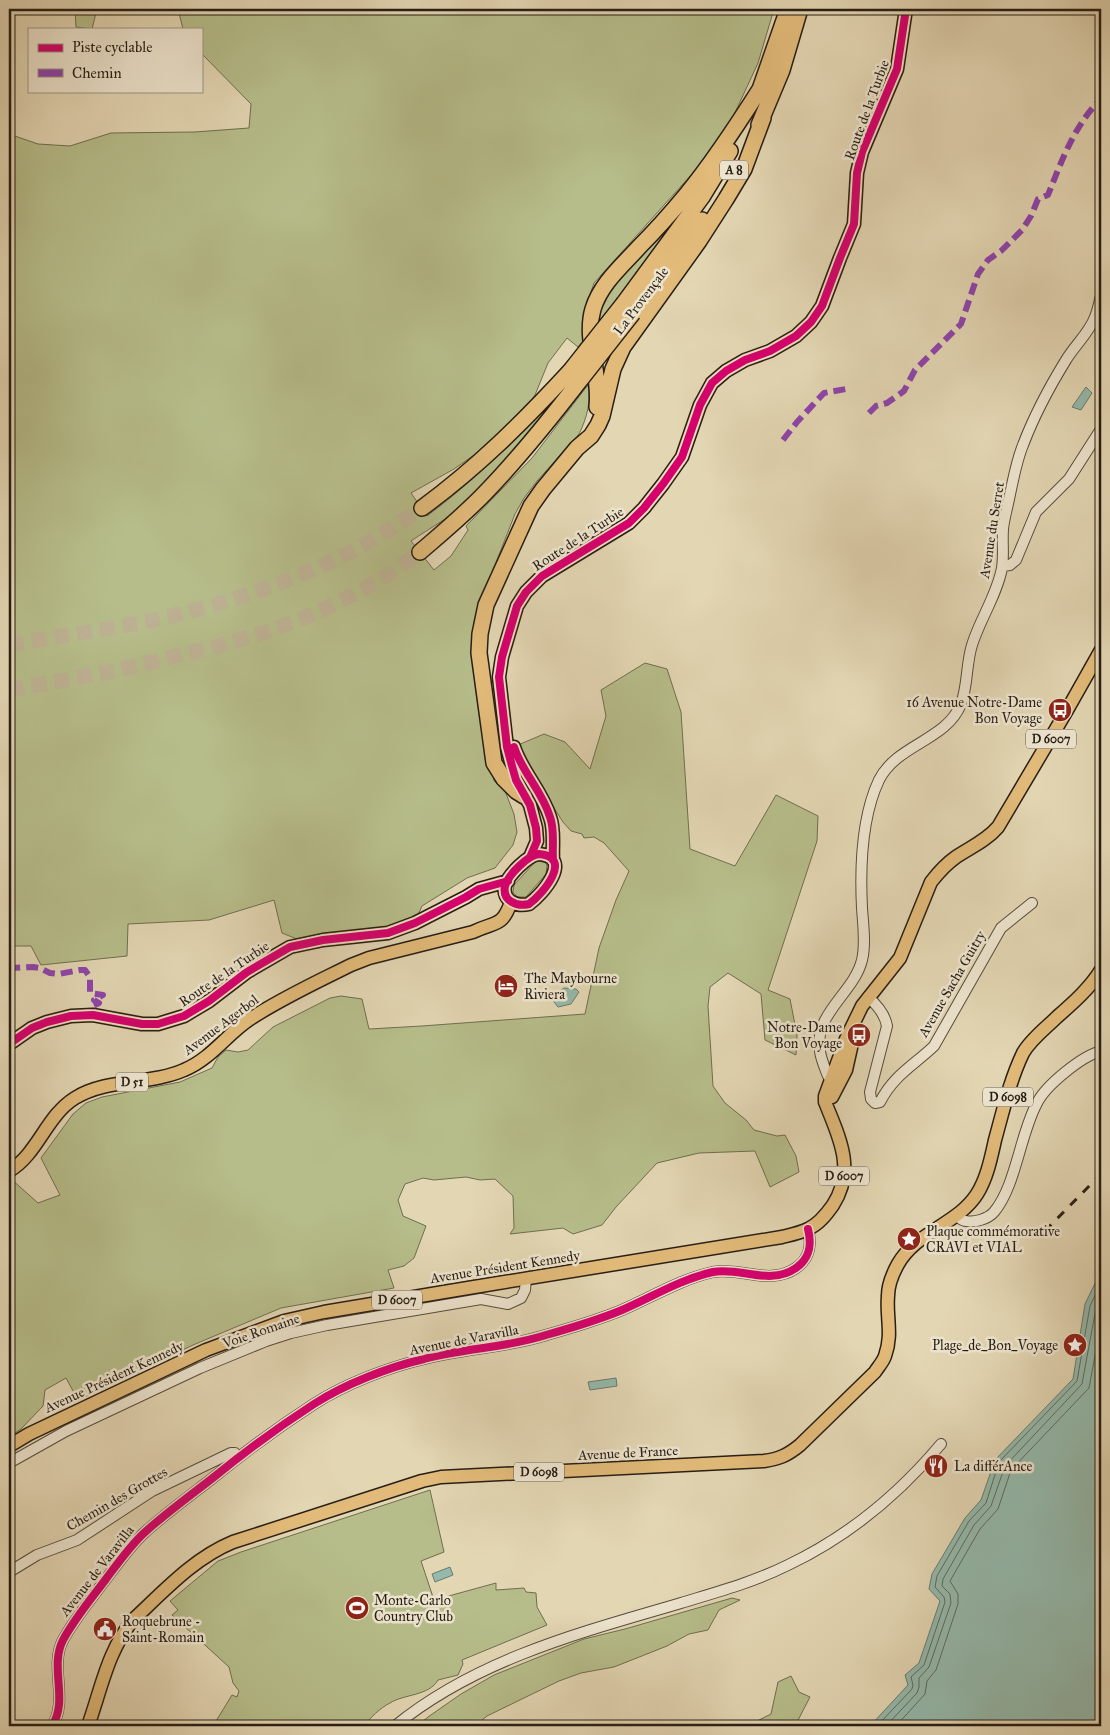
<svg xmlns="http://www.w3.org/2000/svg" width="1110" height="1735" viewBox="0 0 1110 1735" font-family="'IM FELL Great Primer',serif">
  <rect width="100%" height="100%" fill="#e3d6b3"/>
  <filter id="stains"><feTurbulence type="fractalNoise" baseFrequency=".004" numOctaves="4"/><feColorMatrix values="0 0 0 0 .2 0 0 0 0 .09 0 0 0 0 .02 0 0 0 .5 -.17"/></filter>
  <radialGradient id="worn" r=".72"><stop offset=".6" stop-color="#630" stop-opacity="0"/><stop offset="1" stop-color="#630" stop-opacity=".3"/></radialGradient>
  <path fill="#b6bd8a" stroke="#6e6e50" d="M75,9H97L92,29L76,27Z
    M178,9H774L758,63L726,132L700,165L594,283L585,309L584,319L586,337L578,347L567,338L548,363L535,395L530,403L487,446L454,469L411,493L427,516C475,480 517,439 557,395L559,396C530,432 501,469 468,501C451,517 430,528 411,541L434,570L451,556L468,530L466,526L532,458L588,385C591,402 587,418 579,434L537,481L524,498L515,514L482,598L493,775L494,781L505,791L514,814L517,832L513,845L495,868L467,878L422,906L418,915L407,920L319,948L282,933L274,900L209,920L128,924L127,956L41,965L31,946H9V134L38,144L70,146L111,133L195,132L249,128L251,104L201,53V29H183Z
    M683,207L644,266L594,327L607,287Z
    M645,663L667,669L681,712L690,849L735,866L776,795L818,816L817,841L768,990L790,999L797,1035L796,1055L765,1040L761,994L728,973L710,987L708,1006L713,1086L725,1103L746,1120L754,1130L777,1136L785,1135L796,1156L799,1172L770,1187L755,1151L699,1153L657,1163L616,1207L602,1225L573,1234L563,1228L510,1234L514,1228L513,1196L495,1179L480,1180L466,1177L434,1180L423,1178L405,1184L398,1200L403,1216L426,1226L414,1258L404,1266L388,1270L394,1288L281,1308L193,1345L78,1400L66,1378L45,1390L43,1406L21,1429L9,1437V1179L10,1178L38,1203L60,1195L41,1158L73,1114L86,1103L102,1097L180,1082L212,1068L218,1057L226,1050L238,1052L248,1050L273,1027L330,998L341,996L362,999L369,1029L422,1026L585,1014L599,948L616,900L629,871L604,843L594,837L584,838L582,834L571,831L563,822L535,778L518,745L544,734L565,742L590,769L606,716L601,690Z
    M536,861L544,862L547,865L546,874L526,897H517L513,892L514,885Z
    M430,1490L444,1552L421,1561L434,1600L496,1583V1590L524,1588L526,1592L536,1593L537,1607L547,1625L462,1660L463,1664L458,1675L438,1680C429,1696 404,1694 390,1703C380,1708 370,1718 364,1726H213L232,1695L237,1697L239,1691L233,1683L229,1667L172,1615L178,1610L170,1601L218,1561L241,1552Z
    M732,1598L740,1600L719,1610L708,1630L689,1634L667,1646L614,1667L581,1673L559,1681L487,1716L475,1726H417L428,1717L461,1694L494,1675L584,1639L625,1629Z
    M791,1676L799,1692L810,1697L795,1726H753V1723L771,1714L778,1682Z"/>
  <path fill="#95b9ab" stroke="#697b6f" d="M1086,387L1092,393L1081,410L1072,407Z
    M564,988L576,989L579,992L571,1004L558,1007L551,998Z
    M1101,1271V1726H870L908,1685L905,1675L919,1663L940,1601L929,1589L932,1574L965,1518L981,1500L995,1460L1073,1379L1085,1304Z
    M616,1378L617,1386L590,1390L588,1382Z
    M450,1567L453,1575L435,1582L432,1574Z"/>
  <g fill="none" stroke-linecap="round" stroke-linejoin="round">
    <path stroke="#5e6c60" stroke-width="1" d="M877,1726L912,1689L913,1685L911,1677L924,1665L945,1602L944,1597L935,1587L937,1576L969,1521L986,1503L999,1462L1077,1381L1090,1306L1101,1283
      M886,1726L917,1693L919,1687V1678L929,1667L951,1603L950,1594L942,1586L943,1579L974,1525L991,1506L1005,1466L1082,1384L1096,1308L1101,1297
      M896,1726L925,1694L927,1681L936,1670L958,1604V1594L950,1581L980,1529L998,1509L1011,1470L1089,1388L1101,1323"/>
    <path stroke="#bdb193" stroke-width="15" stroke-dasharray="15 8" stroke-linecap="butt" d="M9,645C57,636 106,630 154,620C227,604 313,576 377,537C392,528 407,518 422,508
      M9,690L110,672L218,646L265,632L304,618L337,603L387,576L420,552"/>
    <g stroke="#564c3c" stroke-width="12">
      <path id="minor" d="M1003,566L1010,565L1016,560L1036,512L1069,479L1101,429
        M868,997C876,1004 885,1014 887,1026L870,1092L871,1099L875,1103L880,1102C894,1075 913,1066 934,1046L1001,928L1032,903
        M831,1078L828,1076C825,1068 821,1060 820,1051C813,1014 854,993 862,960C866,944 863,924 862,908C860,868 862,816 879,780C897,744 946,741 961,704C968,685 966,664 972,645C980,619 997,595 1002,568C1004,556 1002,542 1003,529C1004,519 1007,509 1009,499C1013,481 1016,462 1023,445C1034,416 1050,386 1066,360C1075,345 1089,333 1095,317C1098,310 1099,303 1101,296
        M956,1216C959,1217 962,1221 966,1221C974,1223 988,1219 994,1212C1016,1186 1020,1134 1037,1103C1046,1085 1082,1056 1101,1051
        M9,1463L66,1431L200,1368L266,1341L291,1333L327,1325L481,1299L508,1304L521,1298L525,1290L526,1278
        M9,1572L37,1555L77,1540L152,1491L231,1453H235L238,1458
        M52,1726C69,1700 49,1667 63,1640C75,1618 91,1599 106,1579C118,1563 130,1546 144,1533C166,1513 191,1495 214,1477C246,1451 280,1426 314,1404C345,1384 389,1367 424,1359C465,1348 506,1348 546,1335C571,1328 598,1320 622,1310C652,1297 681,1279 713,1272C741,1267 770,1286 796,1268C810,1258 812,1245 808,1229
        M395,1726C477,1659 582,1632 681,1603C717,1592 754,1582 788,1565C847,1537 899,1494 941,1444"/>
    </g>
    <g stroke="#271e15" stroke-width="15">
      <path id="major" d="M514,747C522,772 542,791 550,817C555,830 552,846 553,860
        M539,854C574,857 543,894 529,904C517,907 502,901 505,886C508,875 528,855 539,854Z
        M531,855L537,841L536,828L530,805L516,780L512,766L507,747L499,677L502,657L517,606L526,592L542,576L629,523L644,508L663,484L682,457L700,405L712,383L726,371L745,360L770,351L796,336L811,322L822,306L840,258L854,224L857,173L862,152L897,69L906,9
        M9,1044L32,1028L47,1022L71,1016L93,1015L142,1024H158L184,1016L209,1001L247,972L290,947L323,940L388,933L415,923L466,897L479,889L508,881
        M832,1097L846,1070L853,1039
        M9,1171C38,1154 46,1116 75,1098C107,1078 150,1085 184,1070C211,1059 227,1034 250,1019C282,998 317,982 351,965L369,958L473,932C495,921 502,928 511,902
        M9,1446L29,1434L206,1350L284,1321L324,1312L468,1288L782,1237C790,1235 800,1233 808,1229C819,1224 826,1215 833,1205C856,1169 839,1137 825,1102V1096L846,1039L862,1006L900,958L931,882C938,873 946,864 956,857C971,847 986,841 998,827L1066,712L1101,650
        M88,1726C101,1690 108,1649 134,1619C164,1591 194,1558 233,1542L422,1481L441,1477L764,1461C779,1459 788,1455 800,1445L875,1372C878,1367 883,1362 885,1356C893,1334 886,1317 888,1296C888,1285 893,1273 898,1264C916,1232 958,1224 977,1194C987,1178 991,1158 995,1140C1003,1111 1010,1080 1023,1053C1031,1039 1046,1028 1057,1017C1073,1003 1090,988 1101,970"/>
    </g>
    <g stroke="#271e15" stroke-width="18">
      <path id="highway" d="M758,95L788,9
        M759,125L782,70L800,9
        M624,303L702,197L730,151
        M633,313L702,220
        M597,407C601,374 584,339 593,309C601,283 623,265 640,246C656,230 671,213 686,195C714,161 738,124 762,86
        M422,508C479,466 523,422 571,370
        M420,552C442,533 465,514 485,493C520,457 551,418 581,379
        M524,796L516,791L504,779L494,763L479,653L480,634L486,605L531,506L543,489L577,448L591,436L598,425L602,416L613,369L623,347L699,241L726,199L744,169L763,118"/>
    </g>
    <use href="#minor" stroke="#ede4ce" stroke-width="10"/>
    <use href="#major" stroke="#e2bb7a" stroke-width="12"/>
    <use href="#highway" stroke="#e2bb7a" stroke-width="15"/>
    <path stroke="#271e15" stroke-width="3" stroke-dasharray="9 9" stroke-linecap="butt" d="M1045,1231L1101,1174"/>
    <g stroke="#271e15" stroke-width="18" stroke-linecap="butt">
      <path id="highway-bridge" d="M571,370L624,303
        M581,379L633,313"/>
    </g>
    <use href="#highway-bridge" stroke="#e2bb7a" stroke-width="15"/>
    <path stroke="#8e44ad" stroke-width="6" stroke-dasharray="12 6" stroke-linecap="butt" d="M869,413L876,406L887,403L904,391L915,370L961,324L978,274L988,260L1001,251L1022,230L1031,216L1038,199L1048,195C1061,162 1075,124 1101,99
      M783,440L797,422L824,393L846,389
      M9,966L11,968L33,967L40,968L50,973L59,974L80,970H85L90,977V993L103,995L94,1000L99,1003L91,1007L93,1015"/>
    <g stroke="#ede4ce" stroke-width="11">
      <path id="cycleway" d="M514,747C522,772 542,791 550,817C555,830 552,846 553,860
        M539,854C574,857 543,894 529,904C517,907 502,901 505,886C508,875 528,855 539,854Z
        M531,855L537,841L536,828L530,805L516,780L512,766L507,747L499,677L502,657L517,606L526,592L542,576L629,523L644,508L663,484L682,457L700,405L712,383L726,371L745,360L770,351L796,336L811,322L822,306L840,258L854,224L857,173L862,152L897,69L906,9
        M9,1044L32,1028L47,1022L71,1016L93,1015L142,1024H158L184,1016L209,1001L247,972L290,947L323,940L388,933L415,923L466,897L479,889L508,881
        M52,1726C69,1700 49,1667 63,1640C75,1618 91,1599 106,1579C118,1563 130,1546 144,1533C166,1513 191,1495 214,1477C246,1451 280,1426 314,1404C345,1384 389,1367 424,1359C465,1348 506,1348 546,1335C571,1328 598,1320 622,1310C652,1297 681,1279 713,1272C741,1267 770,1286 796,1268C810,1258 812,1245 808,1229"/>
    </g>
    <use href="#cycleway" stroke="#d6006c" stroke-width="8"/>
  </g>
  <defs>
    <g id="bus-disc" transform="scale(1.25)"><circle r="9.5" fill="#8f2418" stroke="#ede4ce"/><path d="M-5-6H5V4H4V6H2V4H-2V6H-4V4H-5ZM-3.5-4V0h7V-4ZM-3.5 1.2v1.5H-2V1.2ZM2 1.2v1.5H3.5V1.2Z" fill="#fff"/></g>
    <g id="hotel-disc" transform="scale(1.25)"><circle r="9.5" fill="#8f2418" stroke="#ede4ce"/><path d="M-6-4.5h1.5V1H6V5H4.5V3h-9V5H-6ZM-4 0a1.8 1.8 0 1 1 3.6 0ZM.5 0V-2.5h3Q6-2.5 6 0Z" fill="#fff"/></g>
    <g id="sight-disc" transform="scale(1.25)"><circle r="9.5" fill="#8f2418" stroke="#ede4ce"/><path d="M0-6L1.8-2.2L6-1.7L2.9 1.2L3.7 5.4L0 3.3L-3.7 5.4L-2.9 1.2L-6-1.7L-1.8-2.2Z" fill="#fff"/></g>
    <g id="restaurant-disc" transform="scale(1.25)"><circle r="9.5" fill="#8f2418" stroke="#ede4ce"/><path d="M-5-6h1v4h1v-4h1v4h1v-4h1v5L-1.5 .5V6h-2V.5L-5-1ZM5-6V6H3V1.5H1.5Q1.5-4 5-6Z" fill="#fff"/></g>
    <g id="stadium-disc" transform="scale(1.25)"><circle r="9.5" fill="#8f2418" stroke="#ede4ce"/><path d="M0-5a6.5 5 0 1 0 0 10a6.5 5 0 1 0 0-10ZM-3.5-1.8h7v3.6h-7Z" fill="#fff"/></g>
    <g id="civic-disc" transform="scale(1.25)"><circle r="9.5" fill="#8f2418" stroke="#ede4ce"/><path d="M-.6-6.5H3V-4.5H.6V-3L4-1V1h2V6H-6V1h2V-1L-.6-3ZM-1.2 2.5V6h2.4V2.5Z" fill="#fff"/></g>
  </defs>
  <g fill-rule="evenodd">
    <use href="#bus-disc" x="1060" y="710"/>
    <use href="#hotel-disc" x="506" y="986"/>
    <use href="#bus-disc" x="859" y="1035"/>
    <use href="#sight-disc" x="909" y="1239"/>
    <use href="#sight-disc" x="1075" y="1345"/>
    <use href="#restaurant-disc" x="936" y="1466"/>
    <use href="#stadium-disc" x="357" y="1608"/>
    <use href="#civic-disc" x="105" y="1629"/>
  </g>
  <g text-anchor="middle" dominant-baseline="central" stroke-width="5" stroke-linejoin="round" paint-order="stroke">
    <g fill="#ede4ce" stroke="#62594c" stroke-width="1">
      <rect x="720" y="160.5" width="28" height="19" rx="4"/>
      <rect x="1026" y="729.5" width="50" height="19" rx="4"/>
      <rect x="116" y="1072.5" width="32" height="19" rx="4"/>
      <rect x="983" y="1087.5" width="50" height="19" rx="4"/>
      <rect x="819" y="1166.5" width="50" height="19" rx="4"/>
      <rect x="372" y="1290.5" width="50" height="19" rx="4"/>
      <rect x="514" y="1462.5" width="50" height="19" rx="4"/>
    </g>
    <g font-size="12" font-weight="bold" fill="#271e15">
      <text x="734" y="170">A 8</text>
      <text x="1051" y="739">D 6007</text>
      <text x="132" y="1082">D 51</text>
      <text x="1008" y="1097">D 6098</text>
      <text x="844" y="1176">D 6007</text>
      <text x="397" y="1300">D 6007</text>
      <text x="539" y="1472">D 6098</text>
    </g>
    <g font-size="14" fill="#271e15" stroke="#ede4ce">
      <text transform="translate(867 110) rotate(-70)">Route de la Turbie</text>
      <text transform="translate(641 301) rotate(-53)">La Provençale</text>
      <text transform="translate(992 530) rotate(-81)">Avenue du Serret</text>
      <text transform="translate(578 539) rotate(-33)">Route de la Turbie</text>
      <text transform="translate(224 974) rotate(-34)">Route de la Turbie</text>
      <text transform="translate(952 984) rotate(-60)">Avenue Sacha Guitry</text>
      <text transform="translate(221 1025) rotate(-37)">Avenue Agerbol</text>
      <text transform="translate(505 1267) rotate(-9)">Avenue Président Kennedy</text>
      <text transform="translate(261 1331) rotate(-19)">Voie Romaine</text>
      <text transform="translate(464 1340) rotate(-11)">Avenue de Varavilla</text>
      <text transform="translate(114 1377) rotate(-25)">Avenue Président Kennedy</text>
      <text transform="translate(628 1453) rotate(-3)">Avenue de France</text>
      <text transform="translate(117 1499) rotate(-30)">Chemin des Grottes</text>
      <text transform="translate(97 1571) rotate(-52)">Avenue de Varavilla</text>
    </g>
    <g font-size="14" fill="#271e15" stroke="#ede4ce" text-anchor="start">
      <text x="1042" y="702" text-anchor="end">16 Avenue Notre-Dame<tspan x="1042" dy="16">Bon Voyage</tspan></text>
      <text x="524" y="978">The Maybourne<tspan x="524" dy="16">Riviera</tspan></text>
      <text x="842" y="1027" text-anchor="end">Notre-Dame<tspan x="842" dy="16">Bon Voyage</tspan></text>
      <text x="926" y="1231">Plaque commémorative<tspan x="926" dy="16">CRAVI et VIAL</tspan></text>
      <text x="1058" y="1345" text-anchor="end">Plage_de_Bon_Voyage</text>
      <text x="954" y="1466">La différAnce</text>
      <text x="374" y="1600">Monte-Carlo<tspan x="374" dy="16">Country Club</tspan></text>
      <text x="122" y="1621">Roquebrune -<tspan x="122" dy="16">Saint-Romain</tspan></text>
    </g>
  </g>
  <rect width="1110" height="1735" fill="none" stroke="#e3d6b3" stroke-width="30"/>
  <rect x="10" y="10" width="1090" height="1715" fill="none" stroke="#271e15" stroke-width="2.5"/>
  <rect x="15" y="15" width="1080" height="1705" fill="none" stroke="#271e15"/>
  <rect x="28" y="28" width="175" height="65" fill="#ede4ce" stroke="#9e9584"/>
  <rect x="38" y="44" width="25" height="8" fill="#d6006c" stroke="#9e9584"/>
  <text x="72" y="52" font-size="15" fill="#271e15">Piste cyclable</text>
  <rect x="38" y="69" width="25" height="8" fill="#8e44ad" stroke="#9e9584"/>
  <text x="72" y="78" font-size="15" fill="#271e15">Chemin</text>
  <rect width="100%" height="100%" filter="url(#stains)"/>
  <rect width="100%" height="100%" fill="url(#worn)"/>
</svg>
